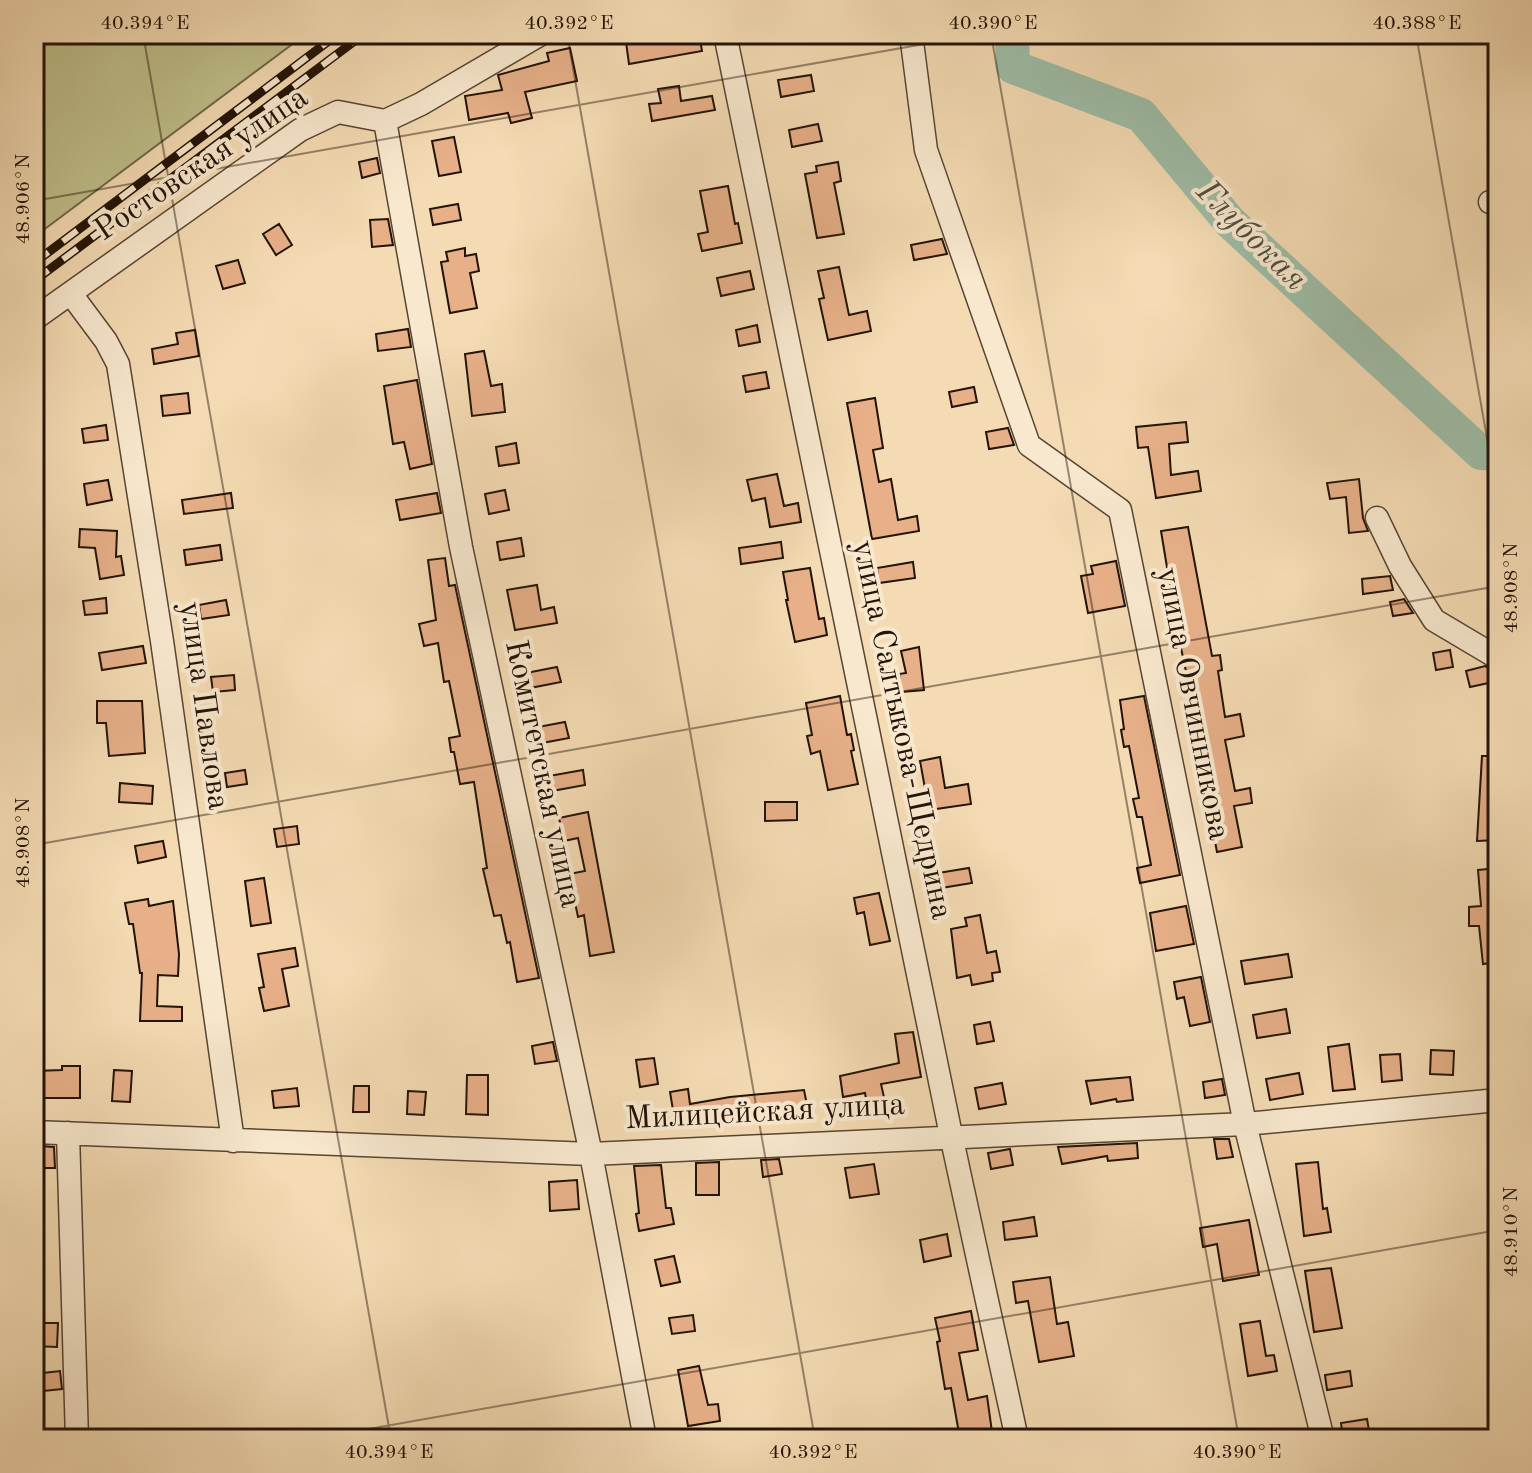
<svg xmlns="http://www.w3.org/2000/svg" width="1532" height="1473" viewBox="0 0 1532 1473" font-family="'Old Standard TT',serif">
  <rect width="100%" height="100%" fill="#f4dbb3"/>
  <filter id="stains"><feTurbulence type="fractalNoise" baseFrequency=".0025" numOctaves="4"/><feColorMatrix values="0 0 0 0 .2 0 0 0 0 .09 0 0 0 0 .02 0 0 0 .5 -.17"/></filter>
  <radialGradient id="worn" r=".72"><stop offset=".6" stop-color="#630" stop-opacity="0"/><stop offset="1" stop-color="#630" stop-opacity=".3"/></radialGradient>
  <path fill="#bfbf8a" stroke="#716949" stroke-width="2" d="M34,34H306L34,237Z"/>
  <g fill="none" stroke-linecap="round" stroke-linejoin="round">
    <path stroke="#9dbca6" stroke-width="34" d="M1012,34L1013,67L1141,115L1230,222L1481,453L1498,454"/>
  </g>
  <path fill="#e7b089" stroke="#231308" stroke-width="2" d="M679,34H699L702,51L629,64L626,42Z
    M570,48L577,81L525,92L532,118L511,123L508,113L469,120L465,96L502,90L498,75L549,61L547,53Z
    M811,75L814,91L781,97L778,80Z
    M679,86L681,101L712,96L715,110L652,121L649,104L661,103L658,89Z
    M818,124L822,141L792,147L789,130Z
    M454,137L461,172L439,176L432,141Z
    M377,158L380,173L362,178L359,162Z
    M838,162L841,181L834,183L844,234L817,238L805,174L817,172L816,166Z
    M728,186L735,224L738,223L742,243L702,251L698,234L708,232L700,191Z
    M458,204L461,220L433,225L430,209Z
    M388,219L393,245L372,247L370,220Z
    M279,224L292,245L276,255L263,234Z
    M942,239L947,254L914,260L911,245Z
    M465,248V256L476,254L479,271L470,273L477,308L450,313L441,262L448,261L446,252Z
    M238,260L245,283L223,289L216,266Z
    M839,267L849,315L867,311L871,331L828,340L819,299L824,298L818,271Z
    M750,271L754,289L721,296L717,278Z
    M757,325L760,342L739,346L736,330Z
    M408,329L411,347L378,351L376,334Z
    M195,330L199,356L154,364L152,349L178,344L176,333Z
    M484,351L491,386L502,384L505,412L472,416L465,354Z
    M766,372L769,388L746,392L743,376Z
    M417,380L432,464L410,469L404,442L393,444L384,386Z
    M974,387L977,402L952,407L949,392Z
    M188,393L190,413L163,416L161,396Z
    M875,398L883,448L873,450L879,482L891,479L898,520L917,516L919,531L872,539L847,403Z
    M1186,422L1188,442L1169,444L1171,475L1198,471L1201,491L1156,498L1148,447L1138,448L1136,427Z
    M106,425L108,440L84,443L82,429Z
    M1008,428L1014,445L989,449L986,432Z
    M516,443L519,463L499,466L496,447Z
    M777,474L784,506L798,503L801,522L770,527L765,498L752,501L747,480Z
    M1359,479L1363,518L1368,531L1349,533L1346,497L1330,499L1327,483Z
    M108,480L112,500L87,505L84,484Z
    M505,490L509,510L489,514L485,494Z
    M231,493L233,508L184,514L182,500Z
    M437,493L441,513L400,520L396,500Z
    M1188,527L1212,656L1220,655L1222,670L1218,671L1225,717L1240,714L1244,736L1225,740L1235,791L1250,788L1252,803L1234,806L1242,847L1217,852L1199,757L1204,756L1190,675L1187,676L1178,634L1161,531Z
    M80,529L117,531L116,557L121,556L124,575L100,579L95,548L79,547Z
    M521,538L524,556L500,560L497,542Z
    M781,542L783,558L741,564L739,548Z
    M220,545L222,560L186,565L184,550Z
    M445,558L449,586L455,585L539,978L517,982L510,942L507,943L501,915L494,916L483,869L487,868L474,782L460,784L454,752H451L449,738L460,736L449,681L444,682L438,643L424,646L419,624L436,620L428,560Z
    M1116,561L1125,606L1088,613L1081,576L1093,574L1091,566Z
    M913,562L915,578L879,583L877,568Z
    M810,568L819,619L824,618L827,635L795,642L786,600H788L783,572Z
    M1390,576L1393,590L1363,594L1362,579Z
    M537,585L541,610L554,607L557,623L515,630L507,590Z
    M106,598L107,613L85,615L83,601Z
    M1404,599L1413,613L1393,616L1390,602Z
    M226,600L229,615L201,619L199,605Z
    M143,646L146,663L102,670L99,653Z
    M919,647L924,690L902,692L899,674L906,673L901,651Z
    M1450,650L1453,667L1436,670L1433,653Z
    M1485,666L1496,672L1498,681L1470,687L1466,671Z
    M557,667L561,682L530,688L526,673Z
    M234,675L235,690L213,692L211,677Z
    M840,696L847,735L851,734L854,750L851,751L858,784L828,790L820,751L811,754L807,736L812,735L806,703Z
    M1144,696L1180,875L1140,883L1137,868L1151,865L1142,817H1137L1133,799L1139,798L1129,746L1124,747L1121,730L1124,729L1120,700Z
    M97,701H142L145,753L109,756L106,723H97Z
    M565,722L569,738L542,743L538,727Z
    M1482,756H1498V840L1477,841Z
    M940,757L945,788L968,784L971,804L929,810L920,761Z
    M245,770L247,784L227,787L225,773Z
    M583,770L585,785L552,791L549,776Z
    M120,783L153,786L152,804L119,802Z
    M765,802H797V820L765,821Z
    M588,812L614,952L590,956L584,915L578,917L569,874L585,871L578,838L564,841L559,818Z
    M297,826L299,844L277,847L274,829Z
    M163,841L166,857L138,863L135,846Z
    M969,868L972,883L941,888L938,873Z
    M1498,868V962L1483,964L1479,926H1469V907L1481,906L1478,870Z
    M264,878L271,923L251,926L245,881Z
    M879,893L890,941L870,945L864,912L857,914L854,898Z
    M148,899L149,906L173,901L179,954L178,976L158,975L157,1006L182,1007V1021H140L142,973H140L133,924H129L125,903Z
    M1186,906L1194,944L1156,951L1150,913Z
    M980,915L987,953L996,951L1000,972L992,973L993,981L972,985L970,975L957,978L951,929L967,926L965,918Z
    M295,948L298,966L282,969L289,1006L264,1011L259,988L264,987L258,954Z
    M1288,954L1292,977L1245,984L1241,961Z
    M1201,977L1210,1022L1190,1026L1184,997L1177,999L1174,982Z
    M1286,1009L1290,1033L1257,1038L1253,1015Z
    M990,1022L994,1041L977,1044L974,1025Z
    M913,1032L921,1077L881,1084L886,1106L868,1110L865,1093L843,1097L840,1076L899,1063L895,1034Z
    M553,1042L557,1061L535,1064L532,1046Z
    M1349,1044L1355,1089L1333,1091L1328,1047Z
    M1431,1050L1454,1051L1453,1075L1430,1074Z
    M1400,1054L1402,1080L1382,1082L1380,1055Z
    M654,1058L658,1084L640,1087L636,1060Z
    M62,1066H80V1098H34V1071L62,1070Z
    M114,1070L132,1071L130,1102L112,1101Z
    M1299,1073L1303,1094L1270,1100L1266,1079Z
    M467,1075H488V1115L466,1114Z
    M1130,1077L1133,1100L1117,1102L1116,1099L1091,1104L1086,1081Z
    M1222,1079L1225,1095L1205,1098L1203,1082Z
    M1002,1083L1006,1104L979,1109L975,1088Z
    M354,1086H369V1112H353Z
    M297,1088L299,1106L274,1108L272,1091Z
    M688,1089L690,1104L730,1097L804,1090L808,1110L755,1120L754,1114L720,1120L719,1115L675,1122L670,1092Z
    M408,1091L426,1092L424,1115L407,1114Z
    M1214,1139H1229L1233,1157L1217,1159Z
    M1137,1143L1138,1158L1108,1161L1107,1156L1062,1164L1058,1147Z
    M39,1146L54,1147L55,1168H39Z
    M1010,1149L1013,1165L991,1169L988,1153Z
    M779,1159L782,1174L763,1177L761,1160Z
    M719,1162V1195H696V1163Z
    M1318,1162L1323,1209L1327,1208L1331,1232L1304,1236L1296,1164Z
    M874,1164L879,1194L850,1198L845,1168Z
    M661,1165L666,1208H671L674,1224L639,1231L636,1214L639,1213L634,1166Z
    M577,1180L579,1209L550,1211L549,1182Z
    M1034,1217L1037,1236L1005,1240L1003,1222Z
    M1249,1220L1259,1275L1223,1281L1217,1244L1203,1247L1200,1228Z
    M947,1234L951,1256L924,1262L920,1240Z
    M674,1256L680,1282L661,1286L655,1260Z
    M1331,1268L1342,1328L1314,1332L1305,1271Z
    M1050,1277L1057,1324L1068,1322L1074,1356L1039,1362L1028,1301L1016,1303L1013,1282Z
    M971,1311L978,1350L959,1353L968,1400L987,1396L993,1439H960L951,1388L945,1389L937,1342L940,1341L935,1318Z
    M693,1315L695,1331L672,1334L669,1318Z
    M1260,1321L1266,1356L1274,1355L1277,1371L1248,1376L1240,1324Z
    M34,1323H58L57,1347L34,1346Z
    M699,1366L708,1405L718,1404L720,1421L688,1426L678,1370Z
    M60,1371L62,1389L34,1392V1374Z
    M1350,1371L1352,1386L1327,1390L1325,1375Z
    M1367,1419L1370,1436L1343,1439L1341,1423Z"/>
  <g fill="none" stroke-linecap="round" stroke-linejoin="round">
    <g stroke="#574533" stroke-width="25">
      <path id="minor" d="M725,34L951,1135L1017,1439
        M911,34L926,150L1029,445L1120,510L1245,1124L1323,1439
        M385,121L461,547L591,1154L645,1439
        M1490,202L1498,204
        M71,294L106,341L118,364L162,641L233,1141
        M34,319L300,130L338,112L385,121L421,104L541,34
        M1377,518L1400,566L1434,620L1498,658
        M34,1132L591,1154L1245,1124L1498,1100
        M68,1133L77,1439"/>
    </g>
    <use href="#minor" stroke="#f8e8ce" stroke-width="22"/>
    <g stroke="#231308" stroke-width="9">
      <path id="rail" d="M34,263L338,34
        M34,281L364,34"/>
    </g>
    <use href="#rail" stroke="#f8e8ce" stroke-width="6" stroke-dasharray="18" stroke-linecap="butt"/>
  </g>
  <path fill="none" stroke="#231308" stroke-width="2" stroke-opacity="0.45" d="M143,34L391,1439M567,34L815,1439M991,34L1239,1439M1416,34L1498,501M34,201L981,34M34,845L1498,586M312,1439L1498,1230"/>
  <g text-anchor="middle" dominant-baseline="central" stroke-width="8" stroke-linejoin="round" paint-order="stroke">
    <g font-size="32" fill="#231308" stroke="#f8e8ce">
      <text transform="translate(202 165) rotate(-34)">Ростовская улица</text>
      <text transform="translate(1192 704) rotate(79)">улица Овчинникова</text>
      <text transform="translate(203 706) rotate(82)">улица Павлова</text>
      <text transform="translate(901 730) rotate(78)">улица Салтыкова-Щедрина</text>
      <text transform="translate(542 774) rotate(78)">Комитетская улица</text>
      <text transform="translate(765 1113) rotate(-3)">Милицейская улица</text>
    </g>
    <g font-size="34" font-style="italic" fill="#4e4e3f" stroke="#f8e8ce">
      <text transform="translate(1251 236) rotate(45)">Глубокая</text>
    </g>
  </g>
  <rect width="1532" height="1473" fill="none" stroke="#f4dbb3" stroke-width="88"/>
  <rect x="44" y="44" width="1444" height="1385" fill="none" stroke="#231308" stroke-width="3"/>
  <g font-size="20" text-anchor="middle" fill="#231308">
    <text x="145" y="29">40.394°E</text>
    <text x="569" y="29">40.392°E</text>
    <text x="993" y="29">40.390°E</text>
    <text x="1417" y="29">40.388°E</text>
    <text transform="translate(22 199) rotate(-90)" y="7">48.906°N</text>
    <text transform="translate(1510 588) rotate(-90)" y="7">48.908°N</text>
    <text transform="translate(22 843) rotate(-90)" y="7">48.908°N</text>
    <text transform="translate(1510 1232) rotate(-90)" y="7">48.910°N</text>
    <text x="389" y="1458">40.394°E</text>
    <text x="813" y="1458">40.392°E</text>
    <text x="1237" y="1458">40.390°E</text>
  </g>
  <rect width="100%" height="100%" filter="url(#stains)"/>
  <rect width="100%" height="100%" fill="url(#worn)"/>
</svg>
